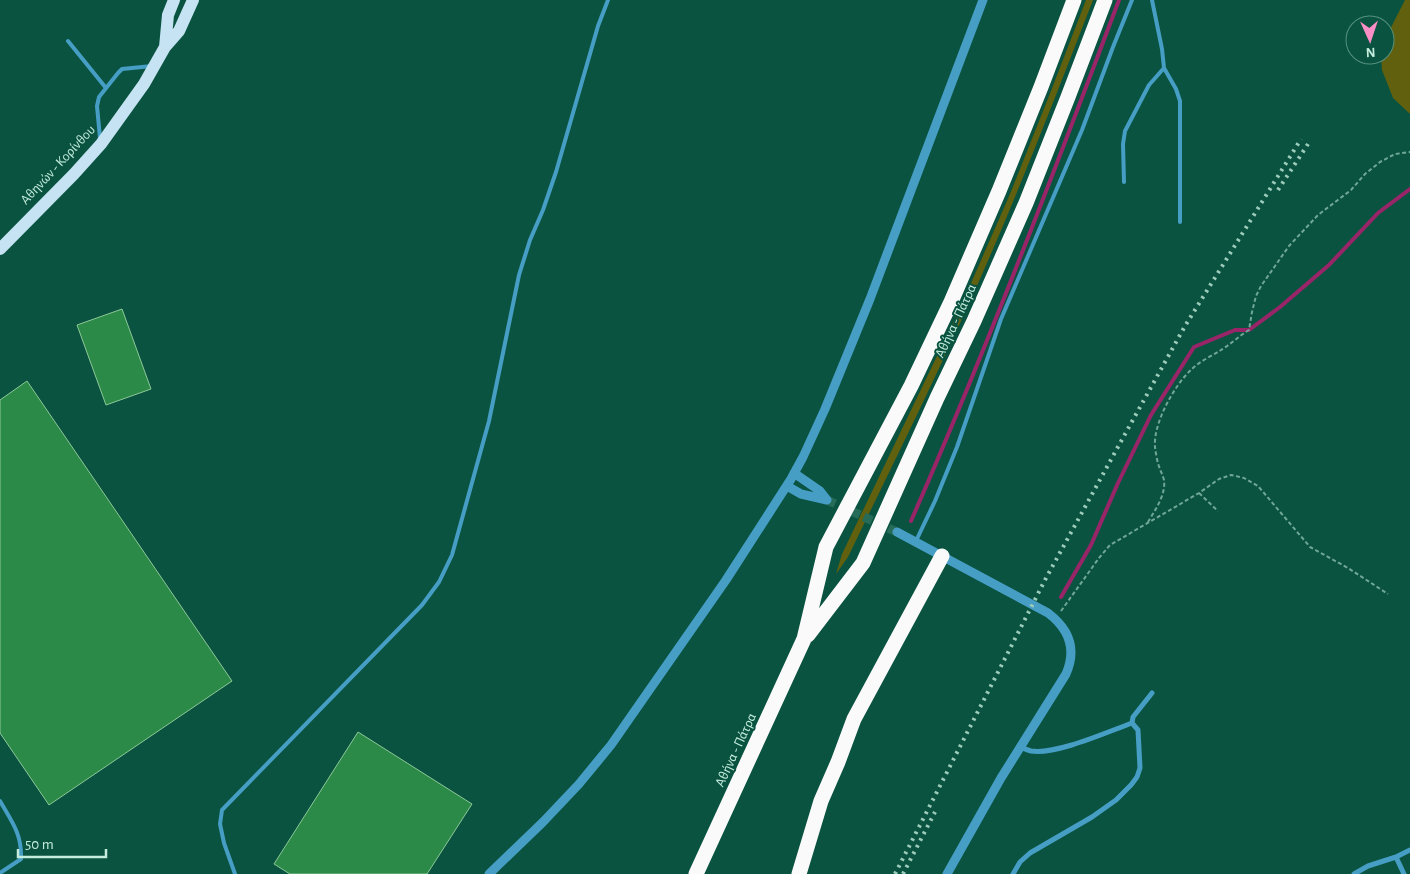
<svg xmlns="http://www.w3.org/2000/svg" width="1410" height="874" viewBox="0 0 1410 874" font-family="'Alegreya Sans',sans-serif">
  <rect width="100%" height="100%" fill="#0a5340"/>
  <path fill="#60600f" d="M1086,0H1093C1053,103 1013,207 967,308C929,392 888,474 848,557L836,574L842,554L961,306L1010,194L1051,91Z
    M1405,0H1410V114L1393,98L1382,70L1381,55H1385V39Z"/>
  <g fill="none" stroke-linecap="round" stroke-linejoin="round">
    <path stroke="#992569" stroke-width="4" d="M911,521C986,350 1053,175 1119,0
      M1061,597L1091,545L1118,483L1151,415L1194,347L1235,330H1249L1280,307L1329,265L1378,213L1410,189"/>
  </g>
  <path fill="#2c8a48" stroke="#8cc998" d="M122,309L151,389L106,405L77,325Z
    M27,381L232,681L49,805L0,733V400Z
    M358,732L472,804L427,874H290L274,864Z"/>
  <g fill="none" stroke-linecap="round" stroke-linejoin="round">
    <path stroke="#266a58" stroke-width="9" stroke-dasharray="9 4.5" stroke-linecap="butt" d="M827,500L897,532"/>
    <path stroke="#70a796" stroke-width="2" stroke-dasharray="4 2.5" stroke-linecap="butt" d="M1199,493L1218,511
      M1148,522C1155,510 1166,495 1164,480C1163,476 1161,472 1160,469C1157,462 1156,454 1155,447C1153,423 1175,384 1192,369C1200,361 1212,356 1221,350C1231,344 1239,336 1249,330L1252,312L1256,296L1261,286L1289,246L1318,215L1351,190L1365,174L1380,162L1395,154L1410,152
      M1061,611L1099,558L1110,545L1199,493L1219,479L1231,475L1244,478L1258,486L1310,547L1348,568L1388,594"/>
    <path stroke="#469ec5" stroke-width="4" d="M1152,0L1162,49L1164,68L1176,89L1180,101V222
      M68,41L106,88
      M100,138L97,106L99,97L118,73L122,69L152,66
      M1124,182L1123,144L1125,131L1149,85L1164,68
      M916,541L935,501L957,447L1001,319L1082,130L1113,47L1132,0
      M0,801C12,822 22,834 21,859L0,873
      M235,874L224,843L220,824L222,810L422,605L439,582L452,555L489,421L519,275L530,240L543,210L556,172L598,26L608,0"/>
    <path stroke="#469ec5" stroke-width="5" d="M1020,747C1023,748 1027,750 1031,751C1056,755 1107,732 1132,723
      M1013,874L1020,862L1030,853L1092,817L1116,800L1131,785L1137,777L1140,768L1138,730L1132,723L1133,717L1152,693
      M1354,874L1368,866L1396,857
      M1404,874L1396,857L1410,850"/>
    <path stroke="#469ec5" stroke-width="9" d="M794,473L820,491L827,500
      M787,486L801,494L827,500
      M897,532L1048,613C1069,629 1077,649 1066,674L1001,778L947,874
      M489,874L543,822L579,784L611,745L726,580L791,479L803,457L825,409L870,299L983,0"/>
    <path stroke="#c5e3f2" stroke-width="12" d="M165,47L168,15L174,0
      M0,249L74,174L101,144L144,84L165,47L179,31L193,0"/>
    <path stroke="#fafafa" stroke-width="15" d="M808,635L863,563L937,398L974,321L1026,203L1068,97L1105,0
      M696,874L804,639L826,547L911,386L951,302L999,191L1041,87L1074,0
      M799,874L821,801L838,762L854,719L942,556"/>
    <path stroke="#9dccbb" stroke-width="4" stroke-dasharray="2.5 5" stroke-linecap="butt" d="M1278,190L1308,144
      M895,874L1045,580L1119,445L1185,326L1301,139
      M903,874L935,812"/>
  </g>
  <g text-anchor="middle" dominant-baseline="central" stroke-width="4" stroke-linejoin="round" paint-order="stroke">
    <g font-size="14" fill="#c5eddd" stroke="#0a5340">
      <text transform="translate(58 165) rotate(-47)">Αθηνών - Κορίνθου</text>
      <text transform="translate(956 321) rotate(-65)">Αθήνα - Πάτρα</text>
      <text transform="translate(736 750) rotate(-65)">Αθήνα - Πάτρα</text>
    </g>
  </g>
  <g transform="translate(1370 40) rotate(177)"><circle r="24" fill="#0a5340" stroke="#55917f"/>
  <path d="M0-4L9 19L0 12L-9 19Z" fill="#fb8fc5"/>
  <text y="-8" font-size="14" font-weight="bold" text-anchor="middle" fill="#c5eddd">N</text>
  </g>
  <path d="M18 849v8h88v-8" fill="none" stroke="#c5eddd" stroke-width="2.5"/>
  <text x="25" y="849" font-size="15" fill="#c5eddd" stroke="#0a5340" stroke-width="4" paint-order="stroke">50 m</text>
</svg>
